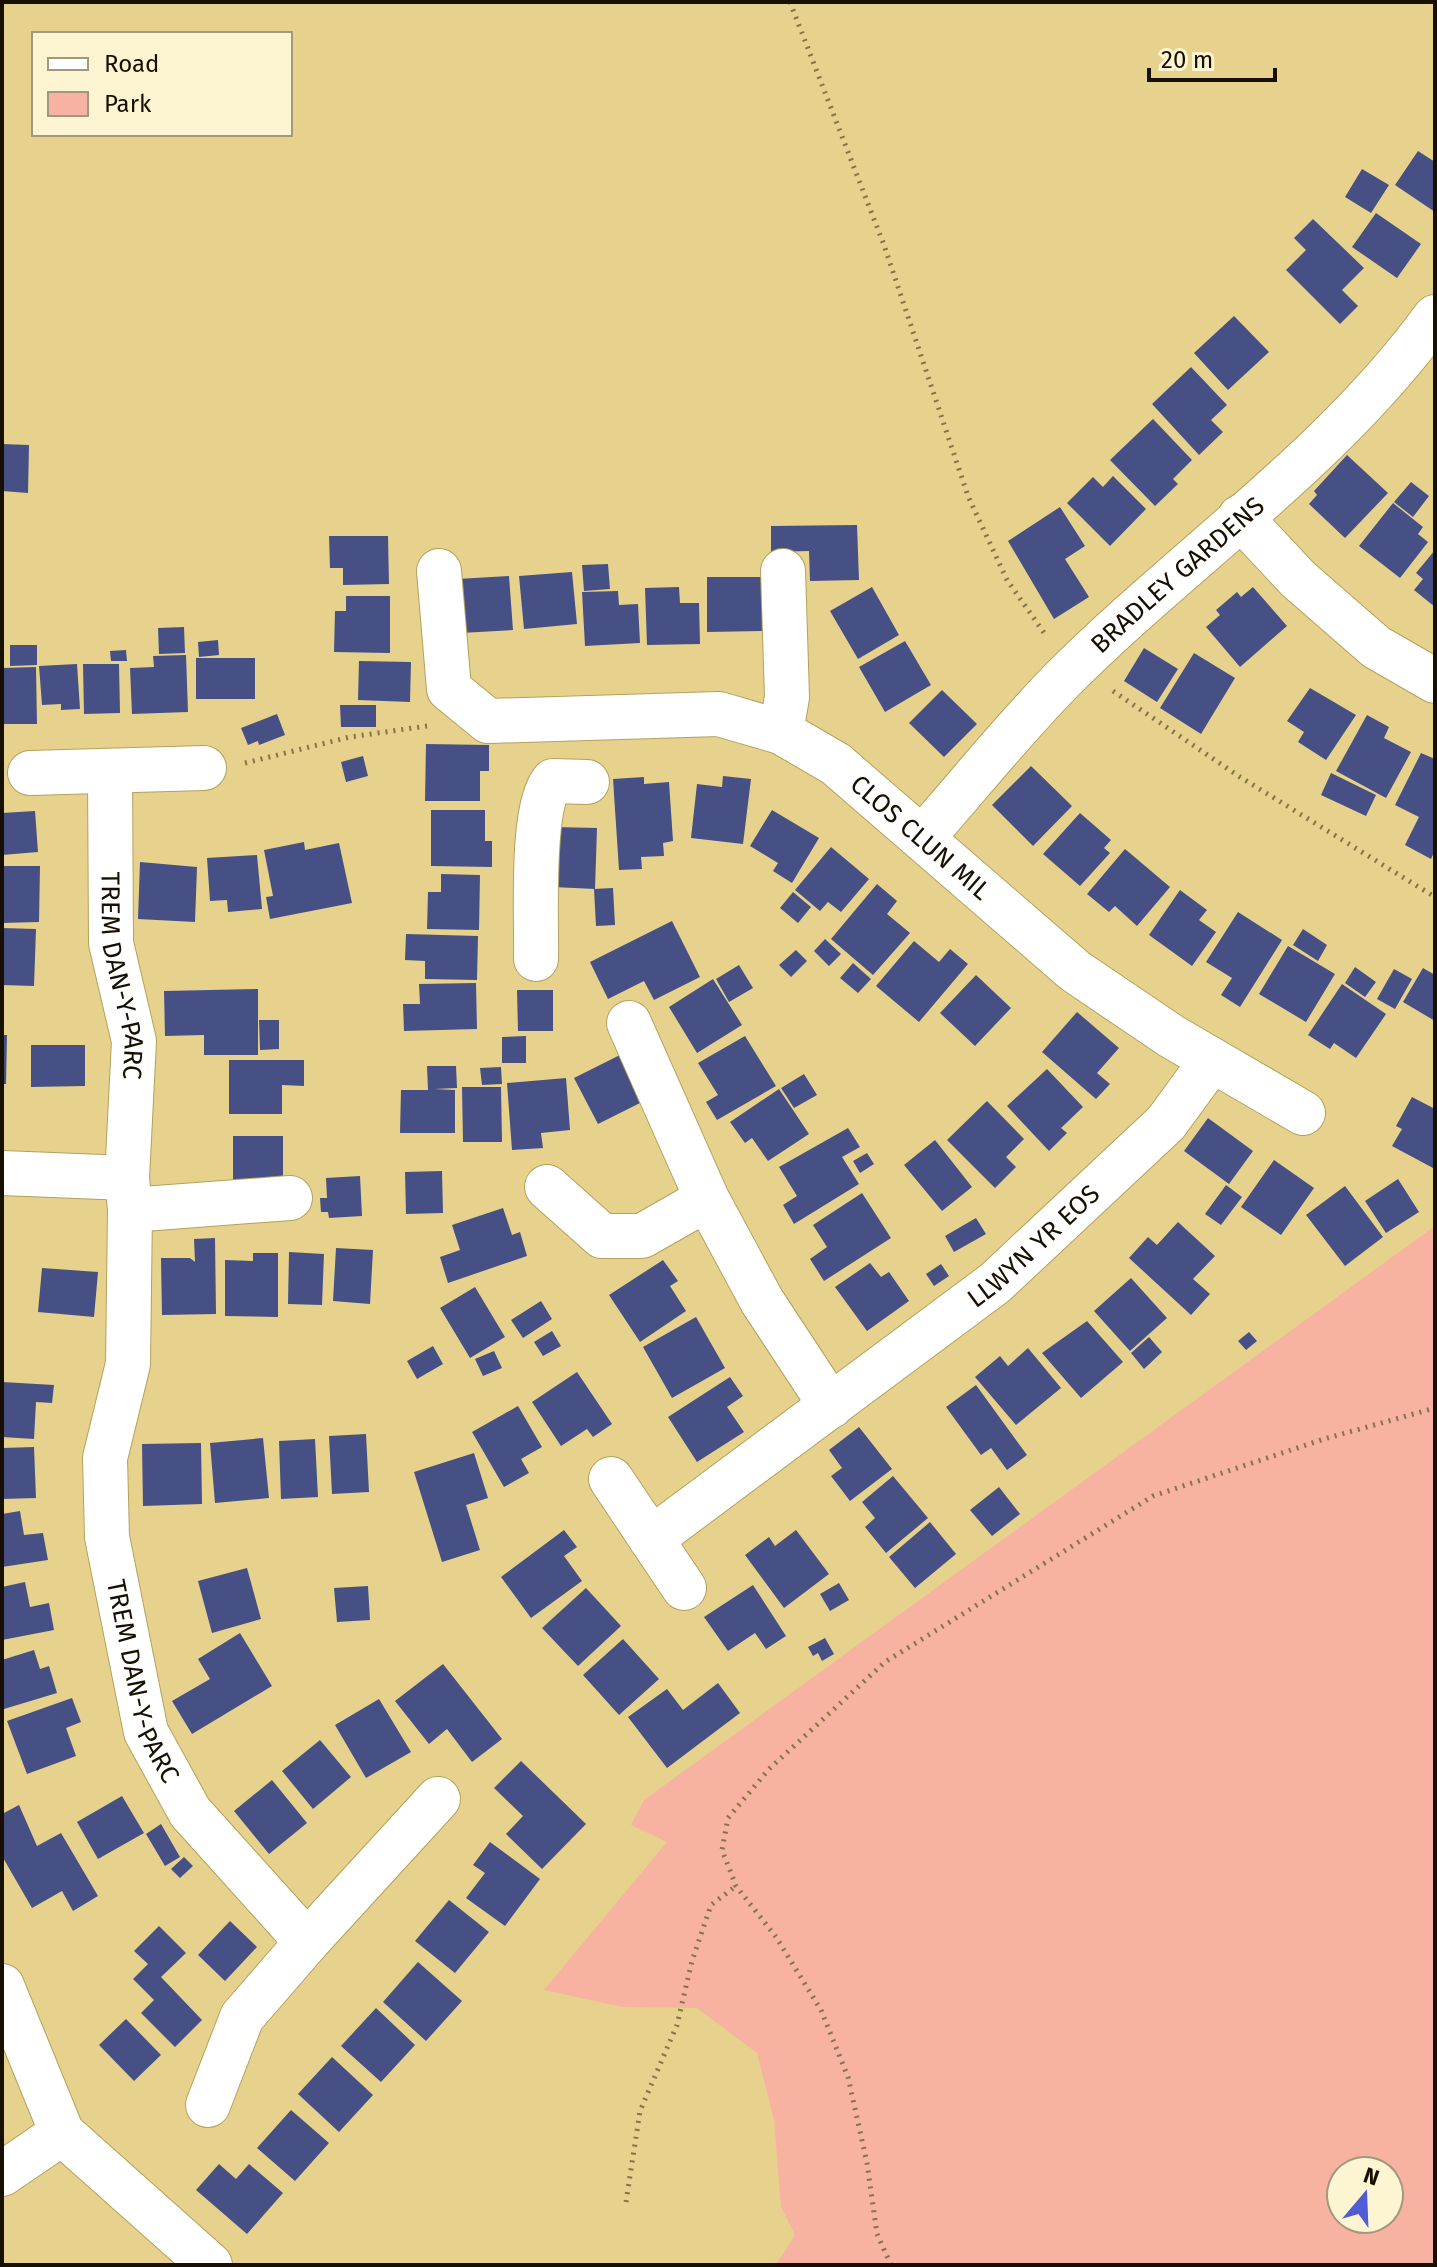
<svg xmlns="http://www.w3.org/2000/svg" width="1437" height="2267" viewBox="0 0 1437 2267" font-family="'Fira Sans',sans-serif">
  <rect width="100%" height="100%" fill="#e6d28c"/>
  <path fill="#f7b2a1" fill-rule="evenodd" d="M1435,1226V2265H776L795,2235L781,2207L774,2120L757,2053L697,2008L623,2007L544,1990L667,1842L631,1825L644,1800ZM1341,2171H1389V2219H1341Z"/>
  <path fill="#465085" d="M1418,151L1435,162V212L1395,185Z
    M1362,169L1389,185L1371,213L1345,197Z
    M1376,213L1421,244L1397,278L1352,247Z
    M1313,219L1364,268L1342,290L1358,306L1340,324L1286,270L1306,250L1294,238Z
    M1234,316L1269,352L1228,390L1194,353Z
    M1191,367L1227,405L1211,420L1223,432L1199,455L1152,404Z
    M1153,419L1192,460L1173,479L1178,484L1155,506L1110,460Z
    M2,444L29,445L28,493L2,491Z
    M1347,455L1388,493L1345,538L1309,504L1317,495L1314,491Z
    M1113,476L1146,509L1110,546L1067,503L1093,477L1103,487Z
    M1411,482L1429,496L1413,517L1394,502Z
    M1393,503L1423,527L1418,534L1428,542L1400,578L1359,546Z
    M1060,507L1085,546L1065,559L1089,597L1054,619L1008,541Z
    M857,525L859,580L810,581L809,551L771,552V526Z
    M329,536H388L389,584L343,585V568H330Z
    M1435,550V607L1414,590L1423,579L1416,573Z
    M608,564L610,589L584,591L582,565Z
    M572,572L577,624L524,629L519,576Z
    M509,576L513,630L461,633L457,579Z
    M707,577H762V631L707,632Z
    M679,587L680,603H699L700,644L647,645L645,588Z
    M872,587L899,635L858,659L830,611Z
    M1253,587L1287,626L1240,667L1206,627L1220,615L1216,610L1237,592L1241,597Z
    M618,591L619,605L638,604L640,643L585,646L582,592Z
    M346,596H390V653L334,652L335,611H346Z
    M184,627L185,653L159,654L158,628Z
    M218,640L219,655L199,657L198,642Z
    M905,641L931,685L885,712L859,667Z
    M10,645H37V665L10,666Z
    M1144,648L1178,669L1157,702L1124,681Z
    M126,650L127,661H111L110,651Z
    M1194,653L1235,678L1201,734L1160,708Z
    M186,655L188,712L132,714L130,668L154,667L153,656Z
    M196,658H255V699H196Z
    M359,661L411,662L410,702L358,700Z
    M77,664L80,709L61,710V704L42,705L39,666Z
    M83,664H119L120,713L84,714Z
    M36,667L37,724H2V668Z
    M1310,688L1356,715L1326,760L1298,742L1304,732L1287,721Z
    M942,690L977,724L944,757L909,723Z
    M340,705H376V727H341Z
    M277,714L285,735L259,745L258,741L248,745L241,728Z
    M1367,715L1389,727L1384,738L1411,752L1386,798L1336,771Z
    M426,744L489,745V771H480V801H425Z
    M1421,753L1435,759V850L1431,859L1405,845L1419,817L1395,805Z
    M363,756L368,776L346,782L341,762Z
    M1031,766L1072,806L1033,846L992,805Z
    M1331,773L1376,795L1366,816L1321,795Z
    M723,776L751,779L743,844L691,838L697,784L722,787Z
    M644,777V784L669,782L673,841L663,843L664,856L641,857L642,869L619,870L613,779Z
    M431,810H485V841H492V867L431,866Z
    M772,810L819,838L792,883L773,871L778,863L750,846Z
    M35,811L38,852L2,855V813Z
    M1080,813L1111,840L1104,848L1110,853L1080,886L1043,854Z
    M554,827L597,828L595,889L553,887Z
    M304,842L305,850L339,843L352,903L270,919L266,897L273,896L264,850Z
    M831,847L869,879L841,912L828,902L820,911L795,890Z
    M1125,849L1170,887L1137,926L1115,906L1109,912L1087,894Z
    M257,855L262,909L228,912L227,900L210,901L207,858Z
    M140,862L197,867L195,922L138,919Z
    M2,866H40L39,922L2,923Z
    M441,874L480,875L479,930L427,929L428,892H441Z
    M877,884L897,901L887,914L910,933L873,975L831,939Z
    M613,888L615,925L596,926L594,889Z
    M1180,890L1207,910L1199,920L1216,932L1192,966L1149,935Z
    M793,892L811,907L798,923L780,908Z
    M1238,912L1282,940L1240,1007L1221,995L1232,978L1206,962Z
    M672,921L700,977L654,1000L644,981L608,999L590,962Z
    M2,928L36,929L34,986L2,985Z
    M1303,929L1327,945L1318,961L1293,945Z
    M406,934L478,936L477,980L425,979V961L405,960Z
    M825,939L841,954L829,966L814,951Z
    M914,941L939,962L950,949L968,964L919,1022L876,986Z
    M1288,946L1335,974L1306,1022L1259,994Z
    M796,950L807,961L791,977L779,965Z
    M853,963L871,979L858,993L840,978Z
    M739,965L753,988L729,1002L716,979Z
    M1355,967L1376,982L1365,997L1345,983Z
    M1423,968L1435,975V1021L1403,1002Z
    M1394,969L1412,979L1395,1009L1377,999Z
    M976,975L1011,1008L975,1046L940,1013Z
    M713,979L742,1025L697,1053L669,1007Z
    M476,983L477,1029L404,1031L403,1004H420L419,984Z
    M1342,984L1386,1014L1356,1058L1334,1043L1330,1049L1308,1035Z
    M258,989V1055H204V1035L165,1036L164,991Z
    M517,990H553V1031H518Z
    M1077,1012L1119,1048L1097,1073L1110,1084L1096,1099L1042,1052Z
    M259,1020H279V1049L260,1050Z
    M2,1035H7L6,1084H2Z
    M526,1036V1063H502V1037Z
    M745,1036L776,1086L717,1120L706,1102L718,1095L698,1063Z
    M31,1045H85V1086L31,1087Z
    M622,1054L646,1100L598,1124L574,1078Z
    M229,1060H304V1086L282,1085V1114H229Z
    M427,1066H456L457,1088L434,1089L455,1090V1133H400L401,1090H428Z
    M501,1067L502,1084L482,1085L480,1068Z
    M1047,1069L1083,1107L1061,1128L1067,1133L1049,1151L1007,1106Z
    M804,1074L817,1095L794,1108L781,1088Z
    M566,1078L570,1130L541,1133L543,1148L512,1150L507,1083Z
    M462,1087H501L502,1142H463Z
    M779,1089L809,1134L768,1161L752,1138L745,1143L730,1122Z
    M1412,1097L1435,1109L1433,1168L1392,1146L1402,1129L1396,1126Z
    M987,1101L1024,1139L1006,1157L1016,1167L995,1188L947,1140Z
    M1208,1118L1253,1151L1229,1184L1184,1151Z
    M848,1128L860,1147L842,1157L859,1184L794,1224L783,1205L797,1196L779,1167Z
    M233,1136H283V1180L233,1181Z
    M935,1140L972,1187L942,1211L904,1165Z
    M867,1153L874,1164L860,1173L853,1161Z
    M1274,1160L1314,1188L1281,1235L1241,1207Z
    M442,1171L443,1213L406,1214L405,1172Z
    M360,1176L362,1216L329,1218L328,1212H321L320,1198H327L326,1178Z
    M1398,1179L1419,1212L1386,1233L1365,1201Z
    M1226,1185L1242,1197L1221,1225L1205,1214Z
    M1345,1186L1383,1237L1345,1266L1306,1215Z
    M862,1193L891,1238L824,1281L810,1259L827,1247L813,1225Z
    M503,1208L512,1235L520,1232L527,1256L448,1283L440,1257L460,1250L452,1225Z
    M976,1218L986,1234L954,1252L945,1236Z
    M1178,1222L1215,1256L1193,1279L1210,1294L1191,1315L1129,1258L1148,1237L1157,1245Z
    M215,1238L216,1314L162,1315L161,1258H190L195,1262L194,1239Z
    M336,1248L373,1250L370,1304L333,1301Z
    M289,1252L324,1254L322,1305L288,1304Z
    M253,1253H278V1317L225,1316V1260L253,1261Z
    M663,1260L678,1281L670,1286L686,1311L640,1342L609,1295Z
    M870,1263L881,1277L889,1272L909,1301L867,1331L835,1287Z
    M941,1264L949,1276L934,1286L926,1274Z
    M42,1268L98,1272L94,1317L38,1312Z
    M1131,1278L1167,1318L1130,1351L1094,1311Z
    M475,1287L505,1337L470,1358L440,1308Z
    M541,1301L552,1319L523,1338L511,1320Z
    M696,1317L725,1368L672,1398L643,1347Z
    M1087,1321L1123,1362L1081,1398L1042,1353Z
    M552,1331L561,1346L543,1356L534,1342Z
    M1249,1332L1257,1341L1246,1350L1238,1341Z
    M1149,1337L1162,1352L1144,1369L1131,1353Z
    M433,1346L443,1364L417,1379L407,1361Z
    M1028,1348L1061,1388L1016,1425L975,1377L1000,1356L1008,1366Z
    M494,1351L502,1368L483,1376L475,1359Z
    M577,1372L612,1424L593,1437L587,1429L561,1446L532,1402Z
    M730,1377L743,1396L727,1407L744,1432L697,1462L668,1417Z
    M2,1382L54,1385L52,1403L36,1402L34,1439L2,1437Z
    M976,1385L1027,1455L1007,1470L991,1448L981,1455L946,1407Z
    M518,1406L542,1447L521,1459L529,1473L504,1487L472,1432Z
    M859,1427L892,1469L850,1501L831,1476L842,1468L829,1450Z
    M366,1434L369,1492L332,1494L329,1436Z
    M263,1438L269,1498L215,1503L210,1443Z
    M315,1439L318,1497L281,1499L279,1441Z
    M201,1443L202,1504L143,1506L142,1444Z
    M34,1447L36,1498L2,1499V1448Z
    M474,1453L488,1498L466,1505L480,1550L442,1562L414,1472Z
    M893,1476L928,1518L886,1553L865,1527L875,1518L862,1502Z
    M999,1487L1020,1514L992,1536L970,1510Z
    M20,1511L24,1535L43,1533L48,1560L2,1567V1514Z
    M930,1522L956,1554L915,1588L889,1557Z
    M564,1530L577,1547L564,1556L582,1581L531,1618L501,1577Z
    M796,1530L829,1574L784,1608L745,1555L769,1537L775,1546Z
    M247,1568L261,1619L212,1633L198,1581Z
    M25,1582L30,1607L49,1603L54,1630L2,1640V1587Z
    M839,1583L849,1600L830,1611L820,1594Z
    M753,1585L786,1636L766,1649L755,1633L728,1651L704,1617Z
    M368,1586L370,1620L337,1622L334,1588Z
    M586,1588L621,1626L578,1666L542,1628Z
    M240,1633L272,1686L192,1734L172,1701L210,1679L198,1659Z
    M825,1638L834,1654L822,1661L818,1653L813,1656L808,1647Z
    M623,1639L659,1679L619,1715L583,1675Z
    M34,1650L40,1669L49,1666L57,1693L4,1709L2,1660Z
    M443,1664L502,1739L472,1762L447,1729L429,1744L395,1701Z
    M718,1683L740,1713L667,1768L628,1717L667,1689L683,1710Z
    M72,1698L81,1722L66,1728L76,1756L27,1774L7,1721Z
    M379,1699L411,1752L366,1778L335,1725Z
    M320,1740L351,1777L313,1809L282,1771Z
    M521,1761L586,1824L542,1869L506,1834L523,1816L494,1788Z
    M272,1780L307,1823L269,1854L234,1811Z
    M122,1796L144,1833L98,1859L77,1822Z
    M19,1805L37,1846L61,1833L98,1896L73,1911L62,1891L32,1908L2,1856V1814Z
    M161,1824L180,1857L165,1866L146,1834Z
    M490,1842L540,1879L505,1926L466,1898L485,1873L473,1865Z
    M184,1857L193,1866L180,1878L171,1869Z
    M449,1900L489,1932L455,1973L415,1941Z
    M230,1921L257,1947L225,1981L198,1955Z
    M159,1926L186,1953L161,1977L202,2020L175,2047L141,2013L154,2000L133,1979L148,1964L134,1951Z
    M418,1962L462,2001L426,2041L383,2002Z
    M376,2008L415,2045L381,2082L341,2046Z
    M126,2019L161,2055L134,2081L99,2045Z
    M332,2057L373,2095L339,2132L298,2094Z
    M291,2110L329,2143L295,2181L257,2148Z
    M219,2164L236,2179L249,2164L283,2193L247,2234L196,2190Z"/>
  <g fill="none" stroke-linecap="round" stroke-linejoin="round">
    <g stroke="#b4a15c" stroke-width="46">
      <g id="minor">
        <path d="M1240,517L1298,579L1376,647L1435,681"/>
        <path id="s1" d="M439,571L449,689L488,721L719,714L781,732L836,764L1075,971L1171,1036L1303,1113"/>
        <path d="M781,732L787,697L783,571"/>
        <path d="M30,773L204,768"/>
        <path id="s2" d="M110,773L111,943L134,1041L127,1178"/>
        <path id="s3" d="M923,837C968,786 1012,731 1060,682C1182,559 1333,458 1435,317"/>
        <path d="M536,959C537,920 530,807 553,781L587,782"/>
        <path d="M629,1023L707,1199L762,1301L831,1406"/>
        <path id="s4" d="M2,1173L127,1178L130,1210L128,1364L105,1458L107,1537L146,1732L190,1812L307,1942L438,1799"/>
        <path d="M547,1187L602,1236H642L707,1199"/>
        <path d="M130,1210L290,1198"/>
        <path d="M611,1479L684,1588"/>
        <path id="s5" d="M651,1539L995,1283L1166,1123L1212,1060"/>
        <path d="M2,1986L62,2133L210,2265"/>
        <path d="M208,2105L242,2017L307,1942"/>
        <path d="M2,2174L62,2133"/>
      </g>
    </g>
    <path stroke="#837549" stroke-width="5" stroke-dasharray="2 6" stroke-linecap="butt" d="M790,2L884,245L968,496L1007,580L1047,637
      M1113,691L1240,777L1435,897
      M245,763L350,737L427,726
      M626,2202L640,2111L677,2025L692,1961L711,1905L736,1886
      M891,2265L877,2234L867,2163L848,2077L821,2010L776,1937L736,1886L722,1850L728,1818L769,1769L885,1662L1153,1496L1324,1439L1435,1408"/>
    <use href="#minor" stroke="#fff" stroke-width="44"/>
  </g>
  <g text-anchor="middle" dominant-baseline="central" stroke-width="8" stroke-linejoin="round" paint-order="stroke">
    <g font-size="26" fill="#170f00" stroke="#fdf4d1">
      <text stroke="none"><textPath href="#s3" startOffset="366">BRADLEY GARDENS</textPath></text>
      <text stroke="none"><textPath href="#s1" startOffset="640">CLOS CLUN MIL</textPath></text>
      <text stroke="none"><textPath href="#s2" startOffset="204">TREM DAN-Y-PARC</textPath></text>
      <text stroke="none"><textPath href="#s5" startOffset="482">LLWYN YR EOS</textPath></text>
      <text stroke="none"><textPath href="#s4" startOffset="636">TREM DAN-Y-PARC</textPath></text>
    </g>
  </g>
  <rect width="1437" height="2267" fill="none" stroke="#170f00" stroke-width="8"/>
  <rect x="32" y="32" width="260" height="104" fill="#fdf4d1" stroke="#a1987d" stroke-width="2"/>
  <rect x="48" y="58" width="40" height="12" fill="#ffffff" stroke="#a1987d" stroke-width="2"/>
  <text x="104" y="72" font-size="24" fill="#170f00">Road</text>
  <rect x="48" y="92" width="40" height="24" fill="#f7b2a1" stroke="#a1987d" stroke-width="2"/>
  <text x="104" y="112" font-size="24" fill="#170f00">Park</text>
  <g transform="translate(1365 2195) rotate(19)"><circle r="38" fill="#fdf4d1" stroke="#a1987d" stroke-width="2"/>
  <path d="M0-6L14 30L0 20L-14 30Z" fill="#515dd3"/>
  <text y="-12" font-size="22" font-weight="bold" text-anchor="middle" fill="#170f00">N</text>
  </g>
  <path d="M1149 68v12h126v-12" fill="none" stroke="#170f00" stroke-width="4"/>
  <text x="1161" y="68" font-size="24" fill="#170f00" stroke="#fdf4d1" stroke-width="6" paint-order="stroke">20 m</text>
</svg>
